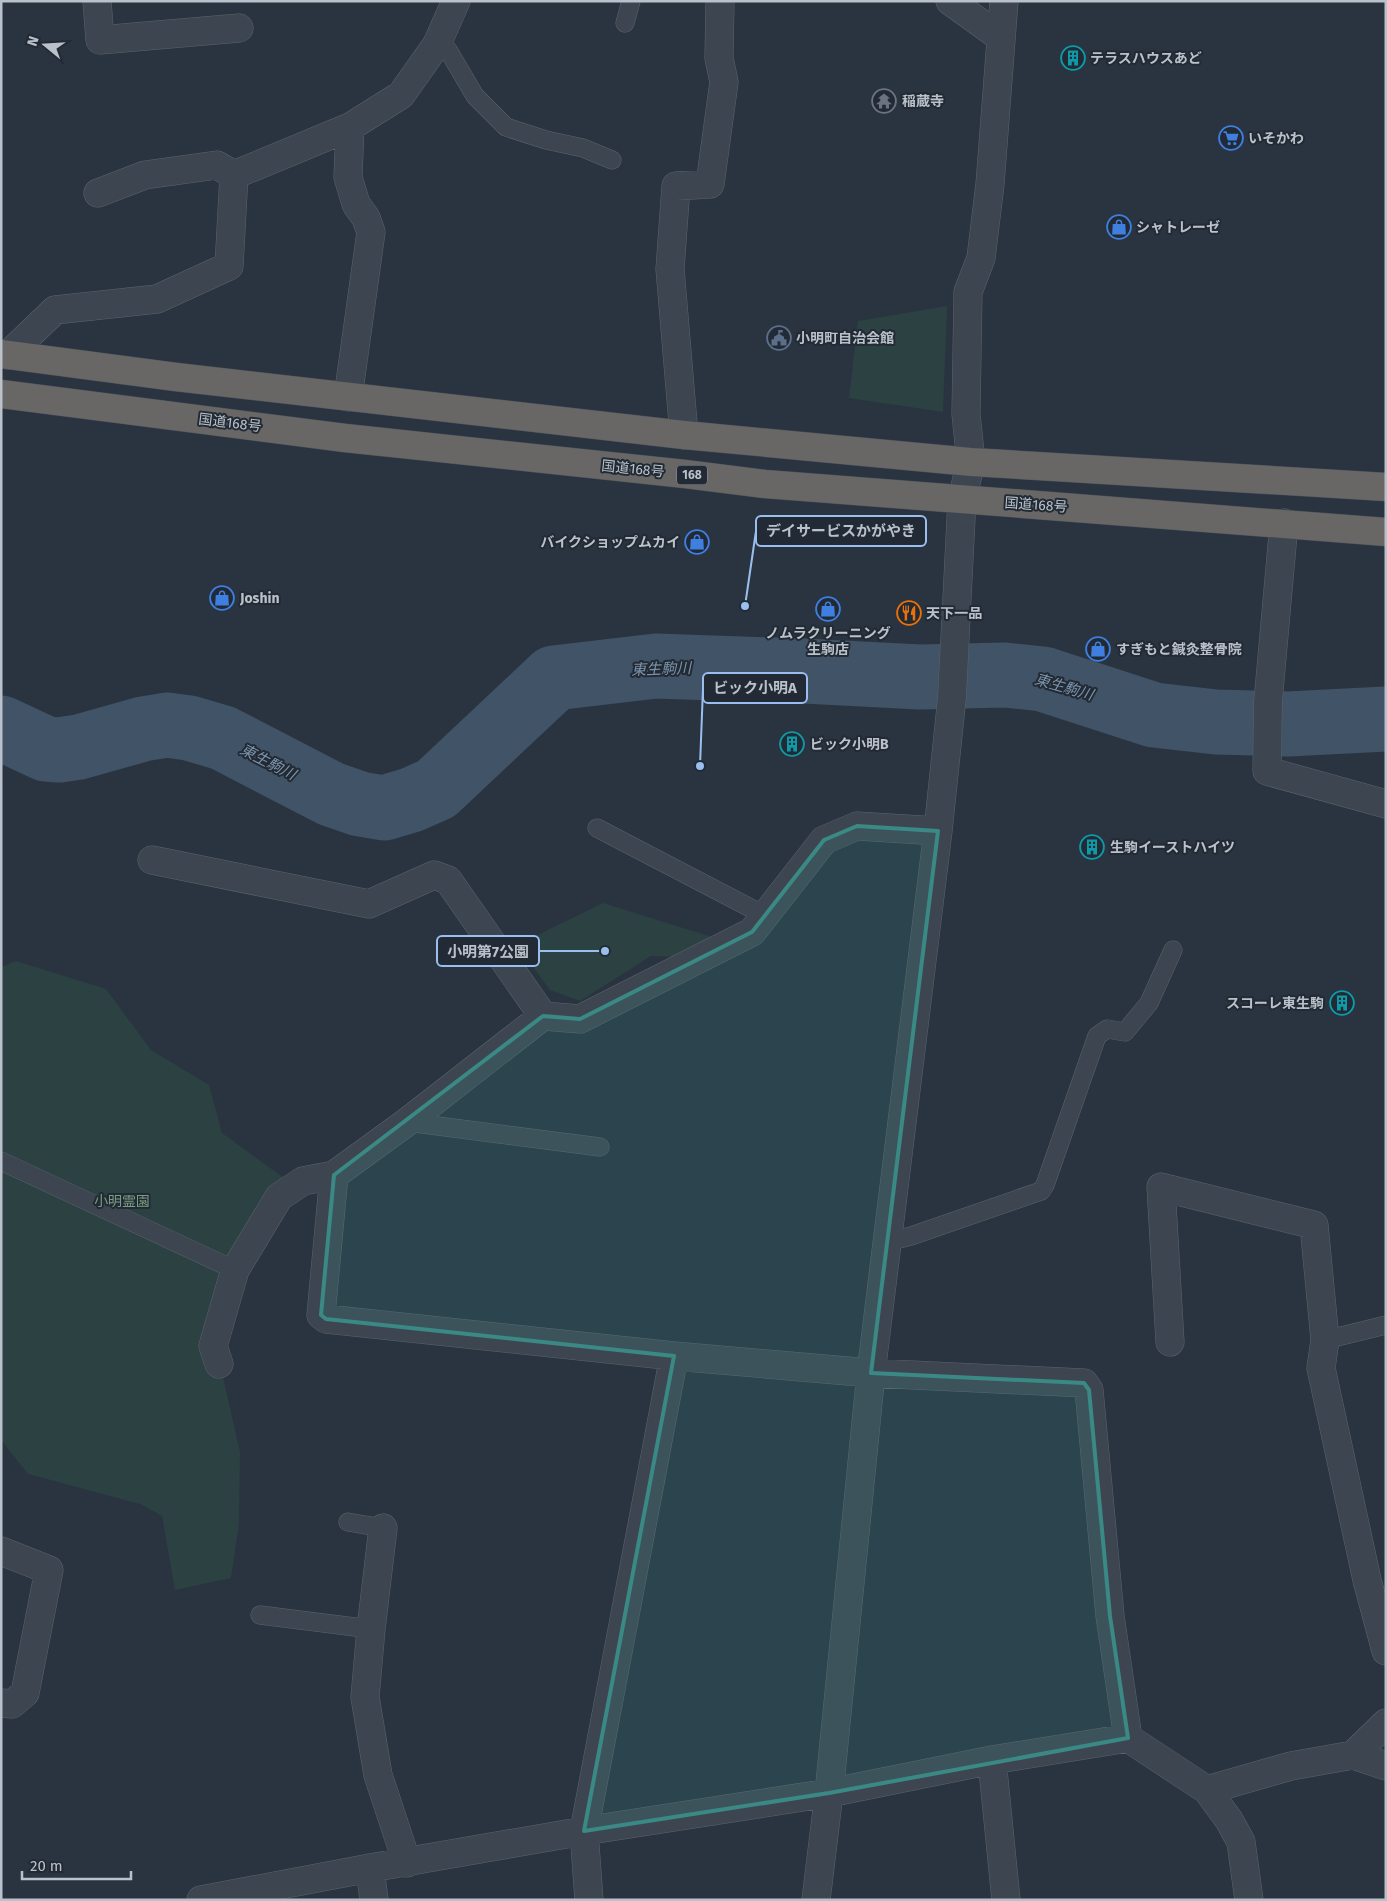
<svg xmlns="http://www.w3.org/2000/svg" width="1387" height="1901" viewBox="0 0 1387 1901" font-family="'Fira Sans','Noto Sans JP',sans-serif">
  <rect width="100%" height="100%" fill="#293440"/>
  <path fill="#2c4142" d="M947,306L943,412L849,398L858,321Z
    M603,903L715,938L675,957L651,956L580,1001L550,990L517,945Z
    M16,961L106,989L151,1050L209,1085L222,1133L284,1178L264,1195L235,1247L205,1357L223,1377L240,1452L239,1524L231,1578L175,1590L162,1516L140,1504L28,1474L1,1440V967Z"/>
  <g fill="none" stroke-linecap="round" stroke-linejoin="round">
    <path stroke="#415367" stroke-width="65" d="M1,728L46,749L59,750L79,747L143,729L167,725L189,728L223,738L331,794L360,804L384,808L411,800L436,789L554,678L656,666L804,671L920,677L1005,675L1043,679L1154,715L1216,722L1288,724L1386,719"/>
    <g stroke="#5b646d" stroke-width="19">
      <path id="service" d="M625,23L631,1
        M437,44L448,50L475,96L506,127L546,140L583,148L612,160
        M597,828L766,916
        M407,1122L600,1147
        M1,1161L235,1270
        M887,1242L911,1236L1041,1191L1045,1185L1097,1036L1107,1029L1125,1032L1149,1003L1173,950
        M1325,1340L1386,1325
        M348,1522L383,1528
        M260,1615L371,1629"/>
    </g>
    <g stroke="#5b646d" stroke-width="29">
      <path id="minor" d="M97,1L100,40L239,28
        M950,1L1000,37
        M98,193L145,175L217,165L234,175
        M8,355L55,310L157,299L229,266L234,175L350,127L401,95L437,44L456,1
        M348,397L371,232L366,218L356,204L348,177L350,127
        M684,435L670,269L676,186L710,184L724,82L719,58L720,1
        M1284,523L1268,702L1267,771L1386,804
        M938,831L857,826L824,840L752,932L580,1019L543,1016L407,1122L334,1175L321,1315L326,1319L674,1356L871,1373L1084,1383L1089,1390L1110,1616L1128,1738
        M152,860L369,904L434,875L448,880L543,1016
        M1170,1342L1161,1187L1314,1225L1325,1340L1321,1368L1367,1580L1386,1651
        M219,1364L213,1346L235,1270L279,1197L303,1181L334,1175
        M383,1528L371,1629L365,1697L378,1775L407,1863
        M1,1551L49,1570L25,1693L12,1704L1,1703
        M1353,1755L1386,1723
        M992,1760L1006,1900
        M1207,1790L1291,1766L1353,1755L1386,1766
        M370,1868L374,1900
        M201,1900L370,1868L584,1831L829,1793L992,1760L1128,1738L1207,1790L1229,1820L1241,1842L1249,1900
        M589,1900L584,1831L674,1356
        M816,1900L829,1793L871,1373L938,831L952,697L962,499L971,462L966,414L968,292L981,258L990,184L1004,1"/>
    </g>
    <g stroke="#48515a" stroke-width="29">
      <path id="trunk" d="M1,354L176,377L684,435L971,462L1386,487
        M1,394L345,438L685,474L765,484L1386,532"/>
    </g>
    <use href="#service" stroke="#3d4650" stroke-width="18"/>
    <use href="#minor" stroke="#3d4650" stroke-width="28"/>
    <use href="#trunk" stroke="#686766" stroke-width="28"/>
  </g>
  <path fill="#3a8985" fill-opacity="0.2" stroke="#3a8985" stroke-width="4" stroke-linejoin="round" d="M857,826L938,831L871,1373L1084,1383L1089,1390L1110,1616L1128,1738L829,1793L584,1831L674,1356L326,1319L321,1315L334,1175L543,1016L580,1019L752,932L824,840Z"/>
  <defs>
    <g id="building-ring" transform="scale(1.25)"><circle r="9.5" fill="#222b35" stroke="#0f9aa8" stroke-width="1.5"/><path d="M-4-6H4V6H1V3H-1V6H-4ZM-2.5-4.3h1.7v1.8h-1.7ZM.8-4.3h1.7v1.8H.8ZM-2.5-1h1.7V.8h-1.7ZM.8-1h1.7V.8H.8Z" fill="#0f9aa8"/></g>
    <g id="temple-ring" transform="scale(1.25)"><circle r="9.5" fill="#222b35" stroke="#6b7280" stroke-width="1.5"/><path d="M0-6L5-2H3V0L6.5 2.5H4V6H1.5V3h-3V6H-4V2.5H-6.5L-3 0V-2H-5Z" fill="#6b7280"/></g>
    <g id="supermarket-ring" transform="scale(1.25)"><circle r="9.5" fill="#222b35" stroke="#3f7fe0" stroke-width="1.5"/><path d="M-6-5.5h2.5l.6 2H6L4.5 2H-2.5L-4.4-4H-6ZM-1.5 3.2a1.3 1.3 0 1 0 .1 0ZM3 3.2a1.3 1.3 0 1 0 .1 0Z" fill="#3f7fe0"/></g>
    <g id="shop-ring" transform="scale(1.25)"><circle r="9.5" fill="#222b35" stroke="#3f7fe0" stroke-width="1.5"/><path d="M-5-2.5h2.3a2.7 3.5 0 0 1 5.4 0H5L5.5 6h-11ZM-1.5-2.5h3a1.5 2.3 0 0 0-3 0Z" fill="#3f7fe0"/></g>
    <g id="civic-ring" transform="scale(1.25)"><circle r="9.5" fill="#222b35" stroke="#5c6f8a" stroke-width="1.5"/><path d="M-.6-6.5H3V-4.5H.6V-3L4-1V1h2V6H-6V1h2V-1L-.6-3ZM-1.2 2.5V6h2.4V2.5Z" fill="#5c6f8a"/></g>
    <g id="restaurant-ring" transform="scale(1.25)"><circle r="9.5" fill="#222b35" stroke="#e8710a" stroke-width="1.5"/><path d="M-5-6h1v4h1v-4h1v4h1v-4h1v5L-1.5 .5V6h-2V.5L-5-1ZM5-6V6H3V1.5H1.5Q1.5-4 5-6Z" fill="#e8710a"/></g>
  </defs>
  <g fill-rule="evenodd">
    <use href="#building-ring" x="1073" y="58"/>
    <use href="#temple-ring" x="884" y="101"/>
    <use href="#supermarket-ring" x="1231" y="138"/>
    <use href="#shop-ring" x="1119" y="227"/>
    <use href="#civic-ring" x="779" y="338"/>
    <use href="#shop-ring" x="697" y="542"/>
    <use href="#shop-ring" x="222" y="598"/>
    <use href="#shop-ring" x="828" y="609"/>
    <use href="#restaurant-ring" x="909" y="613"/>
    <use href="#shop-ring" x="1098" y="649"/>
    <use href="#building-ring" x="792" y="744"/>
    <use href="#building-ring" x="1092" y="847"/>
    <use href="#building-ring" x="1342" y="1003"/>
  </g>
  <g text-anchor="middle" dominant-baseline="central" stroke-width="4" stroke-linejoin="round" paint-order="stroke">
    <rect fill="#222b35" stroke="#8c949d" stroke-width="1" x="677" y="465.5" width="30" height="19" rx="4"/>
    <g font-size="12" font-weight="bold" fill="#bac1ca">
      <text x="692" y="475">168</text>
    </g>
    <g font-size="14" font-weight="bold" fill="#bac1ca" stroke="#222b35" text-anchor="start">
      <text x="1090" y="58">テラスハウスあど</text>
      <text x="902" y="101">稲蔵寺</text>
      <text x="1248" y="138">いそかわ</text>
      <text x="1136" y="227">シャトレーゼ</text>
      <text x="796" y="338">小明町自治会館</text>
      <text x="680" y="542" text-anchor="end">バイクショップムカイ</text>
      <text x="240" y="598">Joshin</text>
      <text x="926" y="613">天下一品</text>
      <text x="828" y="633" text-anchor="middle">ノムラクリーニング<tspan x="828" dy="16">生駒店</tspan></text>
      <text x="1116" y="649">すぎもと鍼灸整骨院</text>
      <text x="810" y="744">ビック小明B</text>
      <text x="1110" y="847">生駒イーストハイツ</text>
      <text x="1324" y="1003" text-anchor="end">スコーレ東生駒</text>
    </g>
    <g font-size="14" fill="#bac1ca" stroke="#222b35">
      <text transform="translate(230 423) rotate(7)">国道168号</text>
      <text transform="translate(633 469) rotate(6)">国道168号</text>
      <text transform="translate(1036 505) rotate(4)">国道168号</text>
    </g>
    <g font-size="14" fill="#7a9e81" stroke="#222b35">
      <text x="122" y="1201">小明霊園</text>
    </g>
    <g font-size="15" font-style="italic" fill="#7d93aa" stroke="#222b35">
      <text transform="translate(661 669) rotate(-2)">東生駒川</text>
      <text transform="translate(1064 687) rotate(16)">東生駒川</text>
      <text transform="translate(268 762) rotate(27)">東生駒川</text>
    </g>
  </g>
  <path fill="none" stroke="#9abfef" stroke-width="2" d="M745 606L756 531M700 766L703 688M605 951L539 951"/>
  <g fill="#9abfef" stroke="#222b35" stroke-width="2">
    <circle cx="745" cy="606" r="5"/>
    <circle cx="700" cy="766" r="5"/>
    <circle cx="605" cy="951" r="5"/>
  </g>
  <g fill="#222b35" stroke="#9abfef" stroke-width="2">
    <rect x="756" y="516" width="170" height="30" rx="5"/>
    <rect x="703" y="673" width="104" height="30" rx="5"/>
    <rect x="437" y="936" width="102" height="30" rx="5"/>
  </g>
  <g font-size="15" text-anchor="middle" font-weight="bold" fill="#bac1ca">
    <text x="841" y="536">デイサービスかがやき</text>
    <text x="755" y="693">ビック小明A</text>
    <text x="488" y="957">小明第7公園</text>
  </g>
  <rect width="1387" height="1901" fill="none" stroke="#bac1ca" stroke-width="5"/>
  <g transform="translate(45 45) rotate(288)" stroke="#222b35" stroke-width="4" paint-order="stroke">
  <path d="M0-4L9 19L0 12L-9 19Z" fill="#bac1ca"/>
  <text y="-8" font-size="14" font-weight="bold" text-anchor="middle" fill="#bac1ca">N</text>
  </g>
  <path d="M22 1871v8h109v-8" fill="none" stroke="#bac1ca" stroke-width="2.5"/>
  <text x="30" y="1871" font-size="15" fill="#bac1ca" stroke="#222b35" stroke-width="4" paint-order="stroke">20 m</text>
</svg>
